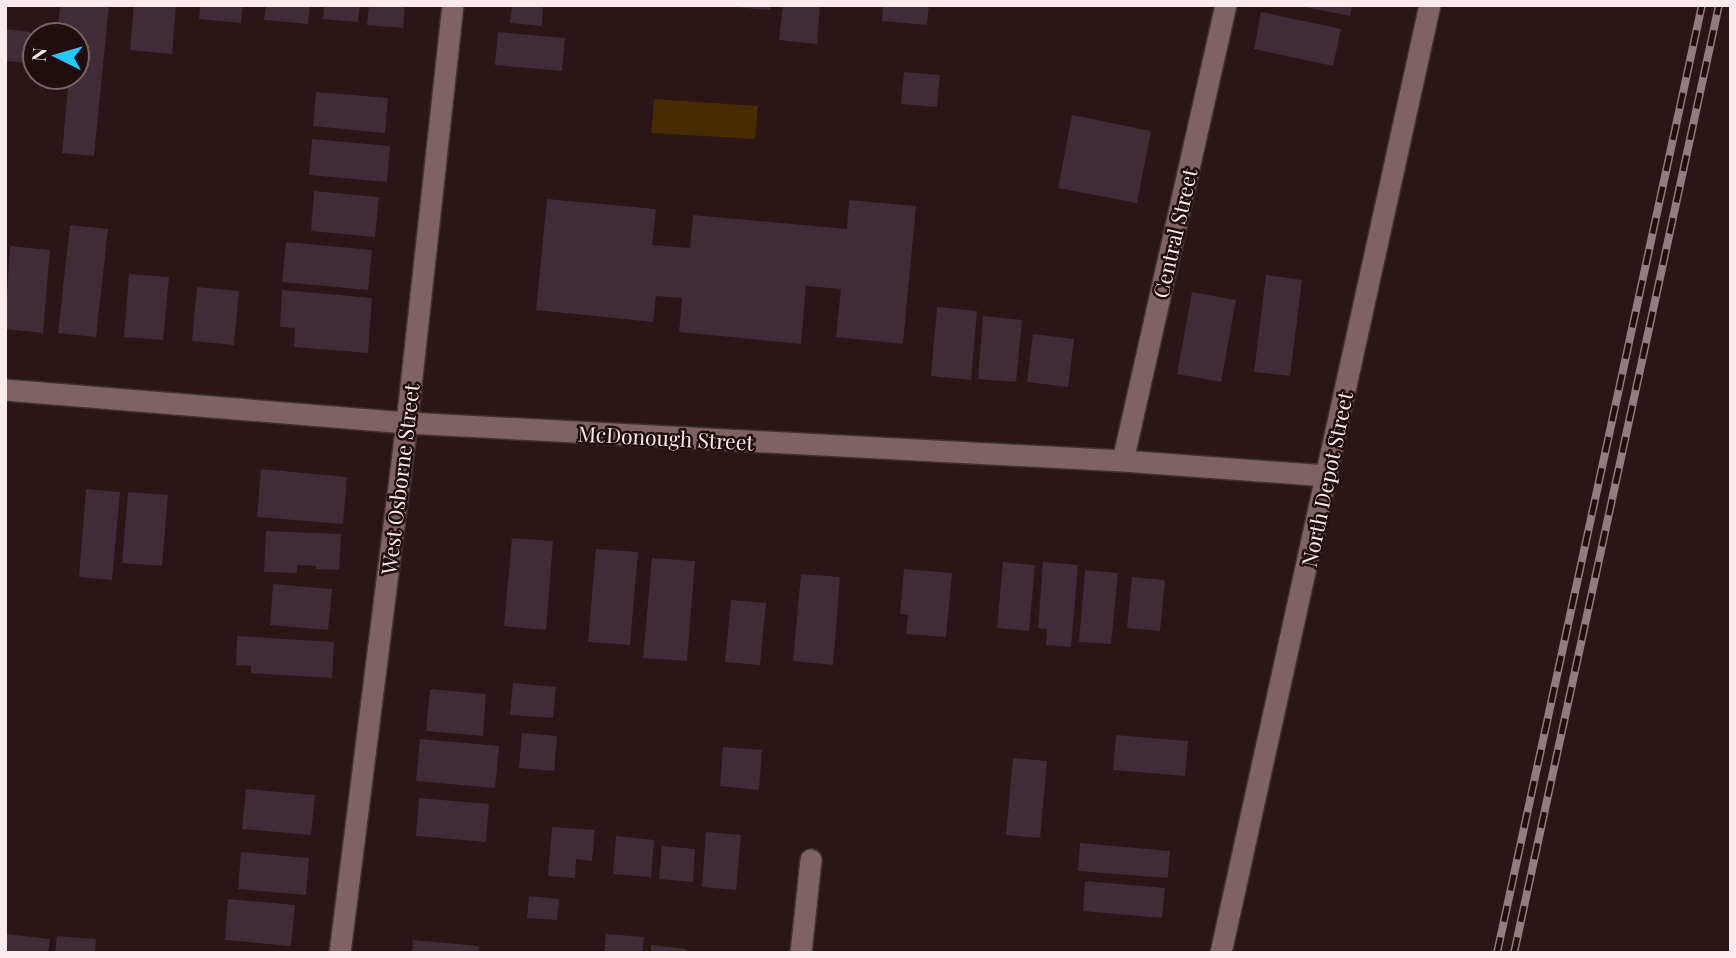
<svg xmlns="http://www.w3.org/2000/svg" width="1736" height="958" viewBox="0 0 1736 958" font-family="'Playfair Display',serif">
  <rect width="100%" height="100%" fill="#2b1517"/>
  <path fill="#452c01" d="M654,99L758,106L755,139L651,133Z"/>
  <path fill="#402b36" d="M78,5H109L94,156L62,153L69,77H77V35H57L60,6L78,7Z
    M134,5H176L172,54L130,50Z
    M200,5H243L241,23L199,19Z
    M266,5H310L308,24L264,20Z
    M324,5H360L358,22L323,19Z
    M369,5H405L403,28L367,25Z
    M512,5L543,7L542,26L510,23Z
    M734,5H771L770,10L733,7Z
    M783,5H820L817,44L779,40Z
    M883,5H929L927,25L882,21Z
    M1295,5H1352L1350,16Z
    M1261,12L1341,29L1333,66L1254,49Z
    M5,29L30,32L28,63L5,61Z
    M498,32L565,38L562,71L495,65Z
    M904,72L940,75L937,107L901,104Z
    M316,92L388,98L385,133L313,126Z
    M1072,115L1151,131L1137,203L1058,188Z
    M312,139L390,146L387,182L309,175Z
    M314,191L379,197L375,237L311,231Z
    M547,199L656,209L652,245L690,248L693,215L847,229L849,200L916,206L903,344L836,337L841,289L806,286L801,344L679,332L682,298L656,296L653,322L536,310Z
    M70,225L108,229L96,337L58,333Z
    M286,242L372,250L368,290L282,282Z
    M10,246L50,250L43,333L5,329Z
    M129,274L169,277L163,340L124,337Z
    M1266,275L1302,280L1290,376L1254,372Z
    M197,287L239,291L234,345L192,341Z
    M282,290L372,298L368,353L294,347L295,328L280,327Z
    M1192,292L1236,300L1221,382L1177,374Z
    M937,307L977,311L971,380L931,376Z
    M983,316L1022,320L1016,382L978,379Z
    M1033,334L1074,339L1068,387L1027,382Z
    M261,469L347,477L343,524L257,517Z
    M86,489L120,492L112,580L79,577Z
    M128,492L168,495L162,566L122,563Z
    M266,531L341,534L339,570L316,569V566L297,565V573L264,572Z
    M512,538L553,541L546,630L504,626Z
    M596,549L638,552L630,645L588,642Z
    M652,558L695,561L687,661L643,658Z
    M1003,562L1035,565L1029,631L997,628Z
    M1043,562L1078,565L1071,647L1046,645L1047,629L1038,628Z
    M904,569L952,573L946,637L906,634L908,615L900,614Z
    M1085,570L1118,573L1111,644L1079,642Z
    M801,574L840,577L833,665L793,661Z
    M1132,577L1165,580L1160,631L1127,628Z
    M273,584L332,589L328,630L270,625Z
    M731,600L766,603L760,665L725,662Z
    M237,636L334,642L332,678L251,673V666L236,665Z
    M513,683L556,687L553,718L510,715Z
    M430,689L486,694L483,736L426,731Z
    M522,733L557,736L554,771L519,768Z
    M1116,735L1188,741L1185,776L1113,770Z
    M420,739L499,746L495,788L416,781Z
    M723,747L762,750L759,790L720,786Z
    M1013,758L1047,761L1040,838L1006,835Z
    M246,789L315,795L311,835L242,829Z
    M419,798L489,804L486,842L416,836Z
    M552,827L595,830L592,861L576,859L575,878L548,876Z
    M706,832L741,835L736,890L702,887Z
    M616,836L654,840L651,877L613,874Z
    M1080,843L1170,851L1168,878L1078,871Z
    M662,846L695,849L693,882L659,879Z
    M241,852L309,858L306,895L238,889Z
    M1085,881L1165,888L1162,918L1083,911Z
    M529,896L559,899L557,920L527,918Z
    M228,899L295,905L291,946L225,940Z
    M6,934L50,939L48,953H5Z
    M606,934L644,937L642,953H604Z
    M57,936L96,939L95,953H55Z
    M413,940L479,946L478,953H412Z
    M651,945L687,949L686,953H651Z"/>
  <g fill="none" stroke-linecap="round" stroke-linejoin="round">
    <g stroke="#413132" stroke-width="24">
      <path id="street" d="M5,390L407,423L1123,461L1327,476
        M1123,461L1226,5
        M340,953L407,423L453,5
        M801,953L811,860"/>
    </g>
    <g stroke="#413132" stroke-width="24">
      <path id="secondary" d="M1221,953L1430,5"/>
    </g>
    <use href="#street" stroke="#7e6264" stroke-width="21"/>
    <use href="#secondary" stroke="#7e6264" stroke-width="21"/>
    <g stroke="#917d7f" stroke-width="8">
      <path id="rail" d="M1497,953L1702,5
        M1514,953L1719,5"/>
    </g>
    <use href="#rail" stroke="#210c0e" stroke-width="5" stroke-dasharray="16" stroke-linecap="butt"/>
  </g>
  <g text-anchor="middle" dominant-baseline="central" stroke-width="5" stroke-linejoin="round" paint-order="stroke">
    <g font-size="21" fill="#fcebec" stroke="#210c0e">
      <text transform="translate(1174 233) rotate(-77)">Central Street</text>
      <text transform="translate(666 437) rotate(3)">McDonough Street</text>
      <text transform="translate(399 479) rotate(-83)">West Osborne Street</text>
      <text transform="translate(1326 479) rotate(-78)">North Depot Street</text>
    </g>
  </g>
  <rect width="1736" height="958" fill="none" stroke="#fcebec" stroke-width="14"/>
  <g transform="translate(56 56) rotate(275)"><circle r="33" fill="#210c0e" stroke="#796567" stroke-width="2"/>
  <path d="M0-5L12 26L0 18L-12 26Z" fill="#27c8ff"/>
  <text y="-10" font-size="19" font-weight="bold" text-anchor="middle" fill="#fcebec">N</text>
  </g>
</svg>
